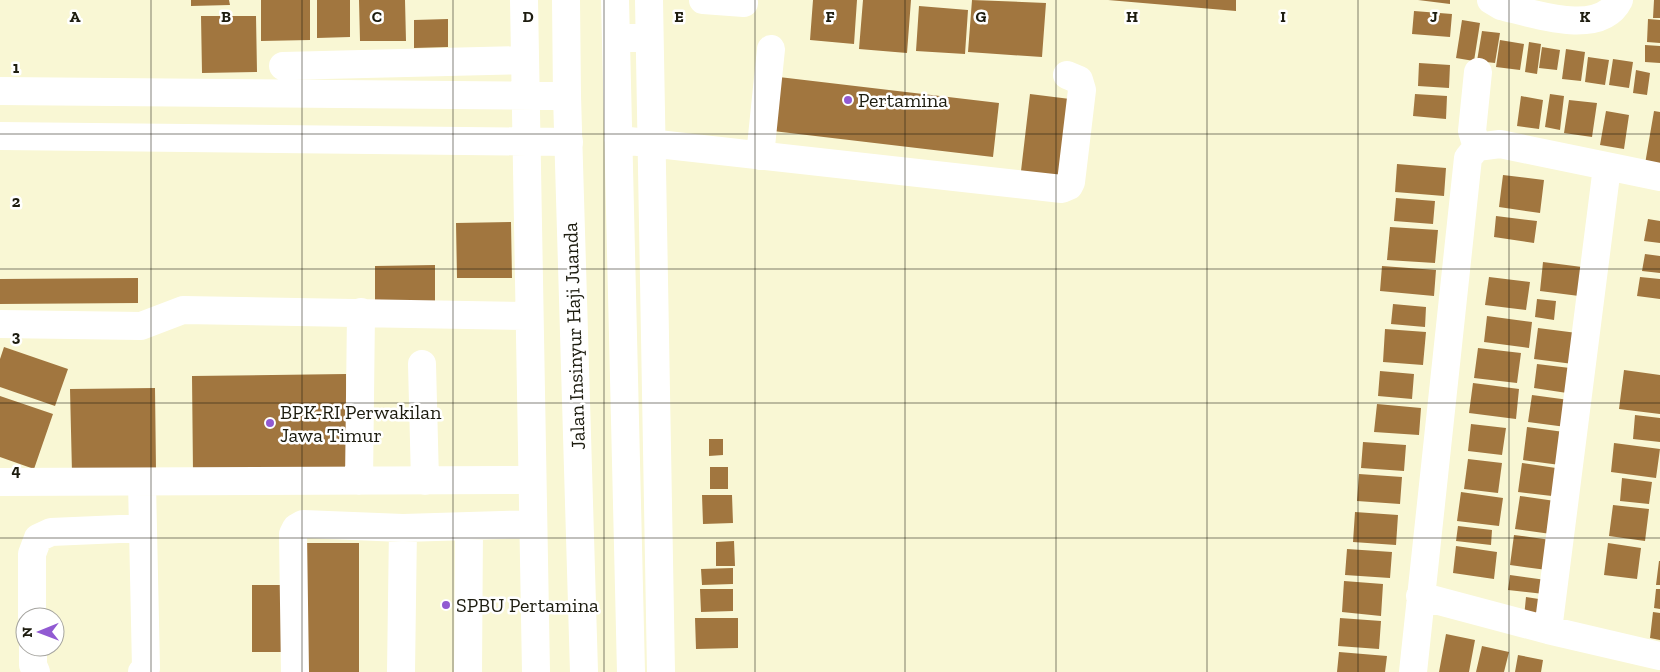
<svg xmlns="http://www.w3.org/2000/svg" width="1660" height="672" viewBox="0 0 1660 672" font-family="'Zilla Slab',serif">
  <rect width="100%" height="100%" fill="#f9f7d4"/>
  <path fill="#a1763f" d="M191,0H229L230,5L191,6Z
    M261,0H310V40L261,41Z
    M317,0H350V37L317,38Z
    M359,0H405L406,41H360Z
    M813,0H857L854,44L810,40Z
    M863,0H911L907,53L859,49Z
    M972,0L1046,3L1042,57L968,52Z
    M1108,0H1236V11Z
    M1418,0H1450V4Z
    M1654,0H1660V18H1653Z
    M919,6L968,10L965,54L916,51Z
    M1414,11L1452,14L1450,37L1412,34Z
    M201,16H256L257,72L202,73Z
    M448,19V47L414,48V20Z
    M1648,19L1660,20V43L1647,42Z
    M1462,20L1480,23L1474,61L1456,58Z
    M1482,31L1500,33L1495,63L1477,61Z
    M1500,40L1524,44L1520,70L1496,67Z
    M1529,42L1541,44L1537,74L1525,72Z
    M1645,45L1660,46V63L1645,62Z
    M1542,47L1560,50L1557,70L1539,68Z
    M1566,49L1585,52L1581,81L1562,79Z
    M1588,57L1609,60L1605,85L1585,82Z
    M1613,59L1633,62L1629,88L1609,85Z
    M1419,63L1450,65L1449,88L1418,86Z
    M1636,70L1650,73L1647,95L1633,93Z
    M779,77L999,103L993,157L773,131Z
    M1030,94L1078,100L1070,177L1021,171Z
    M1415,94L1447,96L1446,119L1413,116Z
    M1550,94L1564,96L1560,130L1545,127Z
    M1521,96L1543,100L1539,129L1517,126Z
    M1569,100L1597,103L1592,137L1564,133Z
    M1606,111L1629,115L1624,149L1600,145Z
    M1654,111L1660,112V167L1645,164Z
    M1397,164L1446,168L1444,196L1395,192Z
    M1503,175L1544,180L1540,213L1499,207Z
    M1396,198L1435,201L1433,224L1394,221Z
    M1496,216L1537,221L1534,243L1494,237Z
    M1648,219L1660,221V243L1644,241Z
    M511,222L512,278H457L456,223Z
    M1390,227L1438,230L1435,263L1387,260Z
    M1645,254L1660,256V273L1642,271Z
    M1543,262L1582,267L1579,296L1540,291Z
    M435,265V303L375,304V266Z
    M1382,266L1436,270L1434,296L1380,291Z
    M1489,277L1530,282L1526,310L1485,305Z
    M1640,277L1660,279V299L1637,296Z
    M138,278V303L0,304V279Z
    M1537,299L1556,301L1554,320L1535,317Z
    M1393,304L1426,307L1425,327L1391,324Z
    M1487,316L1532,322L1529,348L1484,342Z
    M1538,328L1577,333L1573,364L1534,359Z
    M1385,329L1426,332L1423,365L1383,362Z
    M4,347L68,369L55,406L0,387V359Z
    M1478,348L1521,353L1517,383L1474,378Z
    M1537,364L1570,368L1567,393L1534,388Z
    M1624,370L1660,375V414L1619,409Z
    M1380,371L1414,374L1412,399L1378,396Z
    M346,374L348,470L193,473L192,376Z
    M1473,383L1519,389L1516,419L1469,413Z
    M155,388L156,471L72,473L70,389Z
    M1532,395L1569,400L1566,427L1528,422Z
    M0,396L53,414L34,469L0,457Z
    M1377,404L1421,408L1419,435L1374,432Z
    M1635,415L1660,418V442L1633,439Z
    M1471,424L1506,428L1502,455L1468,451Z
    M1527,427L1564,432L1560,465L1523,460Z
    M709,439H723V455L709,456Z
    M1363,442L1406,445L1404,471L1361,468Z
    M1614,443L1660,449L1656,478L1611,472Z
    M1468,459L1502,463L1498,493L1464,489Z
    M1522,463L1556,468L1552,496L1518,492Z
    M710,467H728V489H710Z
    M1359,474L1402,477L1400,504L1357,501Z
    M1622,478L1652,482L1649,504L1620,501Z
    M1461,492L1503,498L1499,526L1457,521Z
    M702,495H732L733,523L703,524Z
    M1520,496L1555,501L1551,534L1515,529Z
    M1613,505L1649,509L1645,541L1609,536Z
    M1355,512L1398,515L1396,545L1353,542Z
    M1458,526L1492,530L1491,545L1456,541Z
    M1514,535L1551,540L1547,570L1510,565Z
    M734,541L735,566H716V542Z
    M303,543H359V672H303Z
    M1608,543L1641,548L1637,579L1604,575Z
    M1456,546L1497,552L1494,579L1453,573Z
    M1347,549L1392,552L1390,578L1345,575Z
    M1659,561H1660V585H1656Z
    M733,568V584L702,585L701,569Z
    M1510,575L1546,580L1544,594L1508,590Z
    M1344,581L1383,584L1381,616L1342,612Z
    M252,585H282L283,652H252Z
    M700,589H733V611L701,612Z
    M1656,589H1660V609L1654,608Z
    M1526,597L1545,600L1543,619L1524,617Z
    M1653,612L1660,613V640L1650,638Z
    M695,618H738V648L696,649Z
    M1340,618L1381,621L1379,649L1338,646Z
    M1446,634L1475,640L1469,672H1439Z
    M1482,646L1509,652L1504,672H1476Z
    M1339,652L1387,656L1385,672H1337Z
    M1518,655L1543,660L1541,672H1515Z"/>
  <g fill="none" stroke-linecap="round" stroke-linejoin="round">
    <path stroke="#fff" stroke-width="28" d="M524,0L536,672
      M649,0L661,672
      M703,0L744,3
      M1491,0L1501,6C1532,13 1600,38 1619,0
      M283,66L525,60
      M0,91L567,96
      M0,136L569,142
      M649,143L1062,189L1069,186L1071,182L1082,90L1079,80L1067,75
      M1477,147L1472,131L1478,72
      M760,156L771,49
      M0,324L141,326L183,310L528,316
      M422,364L425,481
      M359,481L361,312
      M0,482L531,480
      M1420,596L1548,630L1660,656
      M32,617V554L38,538L51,532L143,528
      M1548,630L1607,167
      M33,647V665L36,672
      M142,672L146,668L142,482
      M295,672L293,534L296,528L303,524L403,528L533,524
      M401,672L403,528
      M468,672L469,527
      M1413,672L1468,158L1477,147L1500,144L1660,177"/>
    <path stroke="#fff" stroke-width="28" d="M566,0L567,96L584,672
      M615,0L631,672
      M616,38H648
      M618,140L649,143"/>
  </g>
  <path fill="none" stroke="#1d1c0f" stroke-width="1" stroke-opacity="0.55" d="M151,0V672M302,0V672M453,0V672M604,0V672M755,0V672M905,0V672M1056,0V672M1207,0V672M1358,0V672M1509,0V672M0,134H1660M0,269H1660M0,403H1660M0,538H1660"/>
  <g fill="#915ad2" stroke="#fff" stroke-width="2">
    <circle cx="848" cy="100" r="5"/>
    <circle cx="270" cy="423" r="5"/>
    <circle cx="446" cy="605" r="5"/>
  </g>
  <g text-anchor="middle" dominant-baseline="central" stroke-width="5" stroke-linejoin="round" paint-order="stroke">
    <g font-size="20" fill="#1d1c0f" stroke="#fff" text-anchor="start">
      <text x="858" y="100">Pertamina</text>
      <text x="280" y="412">BPK-RI Perwakilan<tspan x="280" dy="23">Jawa Timur</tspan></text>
      <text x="456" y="605">SPBU Pertamina</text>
    </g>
    <g font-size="20" fill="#1d1c0f" stroke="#fff">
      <text transform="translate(574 336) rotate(-92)">Jalan Insinyur Haji Juanda</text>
    </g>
  </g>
  <g font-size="16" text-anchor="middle" font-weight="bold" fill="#1d1c0f" stroke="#fff" stroke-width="5" stroke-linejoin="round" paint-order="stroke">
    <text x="75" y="22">A</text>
    <text x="226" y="22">B</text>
    <text x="377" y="22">C</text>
    <text x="528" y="22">D</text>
    <text x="679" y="22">E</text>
    <text x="830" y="22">F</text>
    <text x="981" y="22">G</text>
    <text x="1132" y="22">H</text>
    <text x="1283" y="22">I</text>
    <text x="1434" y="22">J</text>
    <text x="1585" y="22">K</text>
    <text x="16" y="73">1</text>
    <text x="16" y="207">2</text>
    <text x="16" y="342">3</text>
    <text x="16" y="476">4</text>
  </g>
  <g transform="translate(40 632) rotate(269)"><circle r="24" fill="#ffffff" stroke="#a5a49f"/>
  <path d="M0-4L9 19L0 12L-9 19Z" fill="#915ad2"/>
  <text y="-8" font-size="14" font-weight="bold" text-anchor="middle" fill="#1d1c0f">N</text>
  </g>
</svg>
